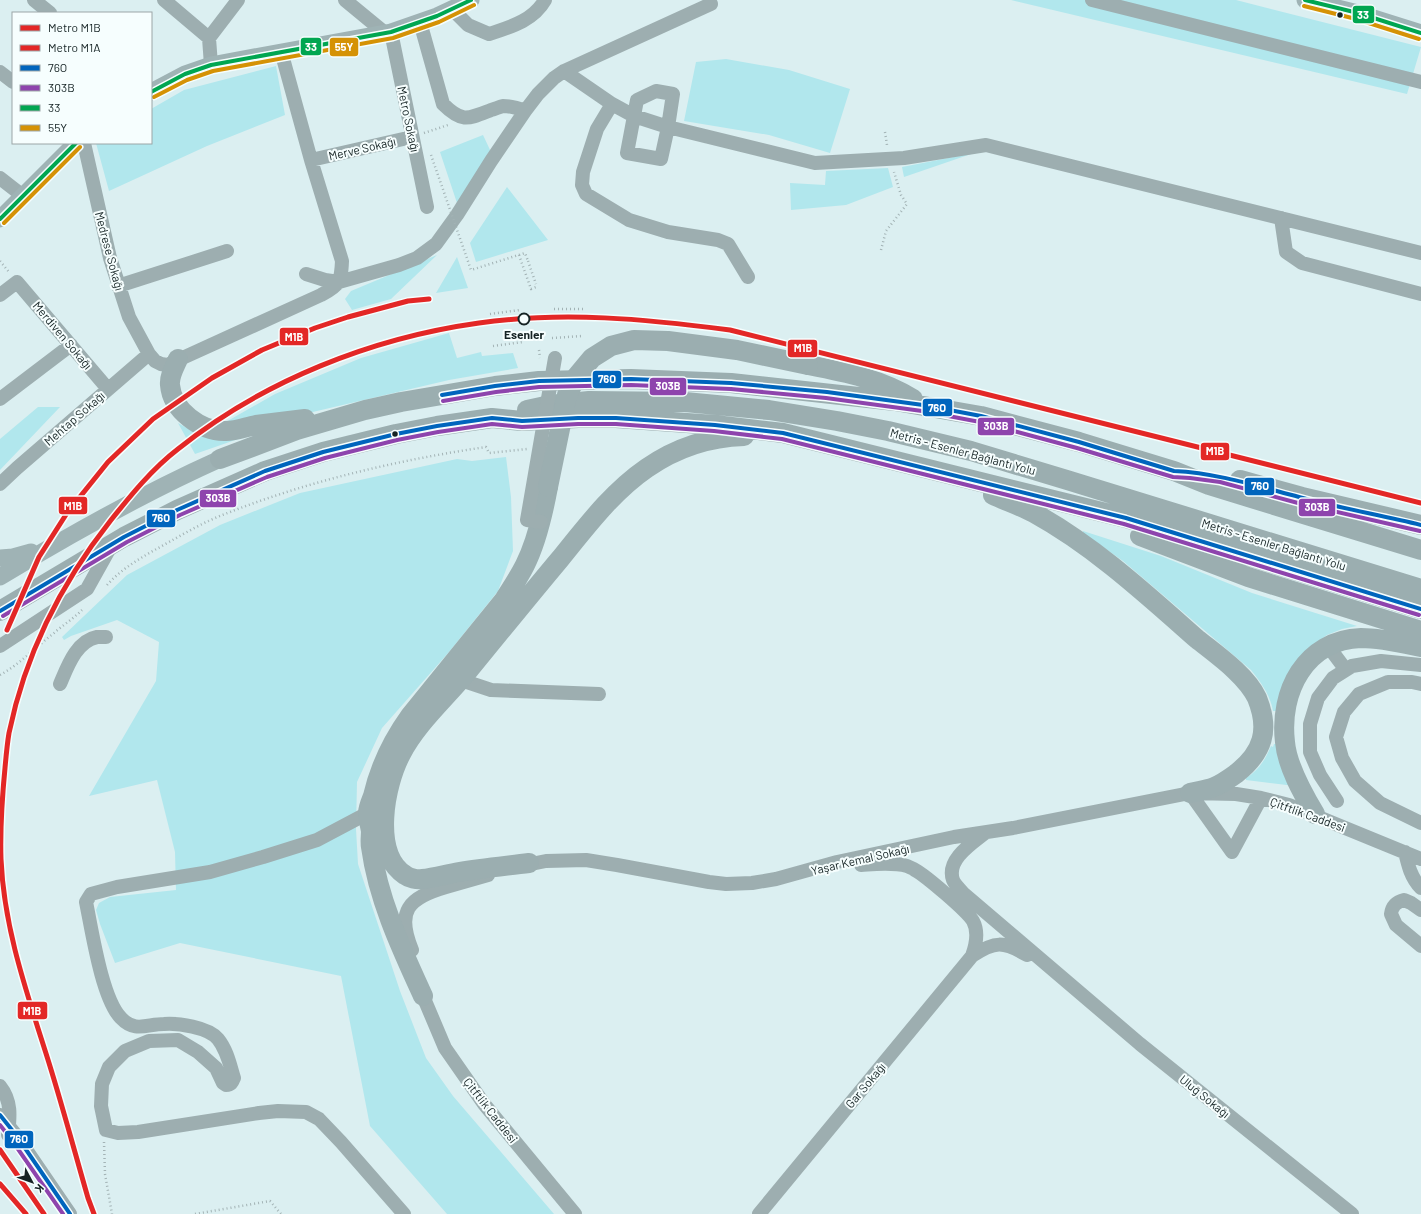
<svg xmlns="http://www.w3.org/2000/svg" width="1421" height="1214" viewBox="0 0 1421 1214" font-family="Barlow,sans-serif">
  <rect width="100%" height="100%" fill="#dbeff1"/>
  <path fill="#b1e7ed" d="M1011,0H1236L1421,47L1407,94Z
    M726,59L789,70L850,89L830,153L769,135L684,121L696,62Z
    M276,66L285,115L207,146L109,191L96,143H151V109L184,90Z
    M483,135L491,152L458,206L440,152Z
    M974,153L904,177L902,167Z
    M888,168L893,187L846,205L791,210L790,183L825,185L826,171Z
    M507,187L548,240L476,262L470,243Z
    M437,255L391,299L352,310L345,299L351,291Z
    M457,257L468,288L436,293Z
    M449,333L457,358L481,352L482,356L513,353L518,368L449,380L300,415L224,423L275,394L361,358Z
    M38,407H60L0,470V439Z
    M178,423L194,432H258L195,454Z
    M506,457L511,497L513,551L498,591L449,652L382,728L357,782L356,829L358,864L400,991L426,1058L453,1096L554,1214H447L370,1126L341,976L180,943L115,963L100,924L96,910L99,903L110,897L176,890L175,852L157,780L89,796L156,681L159,642L117,620L71,636L64,640L62,637L127,575L220,525L300,493L457,459L472,461Z
    M1083,531L1161,556L1252,593L1357,626L1342,629L1327,635L1312,646L1277,711H1273C1270,694 1261,683 1251,670L1123,561L1100,545L1083,536Z
    M1274,744H1279L1295,786L1246,780V778C1259,770 1265,760 1271,746L1273,747Z"/>
  <g fill="none" stroke-linecap="round" stroke-linejoin="round">
    <path stroke="#a3b3b5" stroke-width="2.5" stroke-dasharray="1 3" stroke-linecap="butt" d="M885,132L887,145
      M424,133L448,125
      M881,250L886,231L907,204L901,195L894,172
      M519,255L531,289L536,287
      M0,261L9,272
      M528,261L536,284
      M554,309H583
      M490,314L520,310
      M552,338L582,336
      M493,346L523,342
      M539,350L540,358
      M107,585C124,566 146,555 169,542C187,532 206,521 225,514C308,481 398,460 486,447L489,453L527,449
      M0,675C20,664 36,647 54,633C63,625 73,619 82,610
      M104,1142L105,1174L112,1214
      M195,1214L270,1201L281,1214"/>
    <path stroke="#9daeb0" stroke-width="14" d="M34,0L50,13
      M164,0L209,38
      M345,0L385,33
      M1092,0L1421,82
      M452,9L468,25L489,34C510,27 533,21 545,0
      M420,22L443,104C462,123 468,119 491,110C495,109 499,107 503,106C511,106 518,108 525,111
      M391,32L427,207
      M209,38L238,0
      M209,38L211,65
      M564,71L612,104L634,116L668,127L815,163L904,158L986,145L1421,253
      M0,72L13,82
      M656,91L673,94L668,127L661,159L627,153L637,100Z
      M612,104L597,129L583,172L582,185L586,194L629,220L668,232L718,240L728,244L748,277
      M84,143L110,258L129,317L149,354L155,361L161,364L167,365L321,295C340,285 341,282 342,261L311,160L281,51
      M311,160L412,137
      M0,178L23,196
      M1281,218L1286,252L1302,263L1421,294
      M306,274L325,280L339,282L399,265L417,258L436,244L457,215L491,161L525,111L538,94L554,78L564,71L711,4
      M118,286L227,251
      M0,295L17,282L108,389
      M0,399L71,345
      M0,484L17,468L149,354
      M0,646L87,589L111,546
      M1328,646L1346,670
      M461,680L491,690L599,694
      M60,684C67,668 76,641 97,637C99,637 103,637 106,637
      M1421,684L1412,682H1388L1359,694L1344,712L1336,737L1342,758L1355,781L1380,803L1421,823
      M1190,793L1232,852L1261,798
      M1337,801L1320,775L1310,752V724L1318,698L1333,678L1352,666L1381,661L1421,665
      M368,813L317,840L263,857L210,872L117,887L91,894L86,902C92,931 102,999 121,1018C135,1033 147,1024 164,1024C178,1023 208,1027 218,1039C227,1050 230,1065 234,1078C232,1083 231,1085 226,1085L223,1083L216,1068L198,1052L178,1040L149,1041L125,1051L109,1067L102,1084L101,1106L106,1130L118,1133L138,1132L259,1113L278,1111L306,1112L319,1119L341,1142L404,1214
      M985,833C971,844 946,860 953,880C955,885 960,889 963,893L1140,1044L1352,1214
      M1405,852C1408,865 1411,878 1421,888
      M861,865C876,864 892,862 907,866C909,867 913,868 915,870C926,876 967,911 973,921C979,932 976,945 972,956
      M521,866L546,861L586,860L617,865L709,882L726,884L752,883L776,879L837,862L954,837L1013,828L1190,793L1236,794L1261,798L1289,805L1421,859
      M1421,910L1411,903L1404,900C1396,902 1392,906 1391,914L1396,925L1421,946
      M412,950C396,911 408,898 446,887C460,883 474,879 488,875
      M421,987L423,996L445,1048L484,1104L575,1214
      M0,1086C12,1101 10,1117 8,1135
      M759,1214L972,956C995,941 1003,941 1027,955"/>
    <path stroke="#9fb3b5" stroke-width="17" d="M1305,0L1358,13L1421,33
      M151,92L185,74L211,65L391,32L437,16L471,0
      M0,219L76,143
      M0,558L13,557L31,552
      M0,577C71,534 144,493 220,459"/>
    <path stroke="#9baeb0" stroke-width="20" d="M178,359C175,366 169,376 170,385C172,410 201,432 226,431C236,431 246,427 256,425C272,423 289,421 305,419
      M808,365C844,372 881,379 913,399
      M527,410L550,405L589,401L685,402L769,410L837,421L888,431L971,451L1067,480L1421,589
      M220,459L297,430L365,410L401,402L495,386L539,381L631,379L731,383L895,401L981,416L1079,442L1174,471L1209,485L1421,550
      M1240,480L1302,497L1421,525
      M993,495C1006,501 1021,506 1034,513C1094,546 1146,594 1197,639C1217,655 1246,675 1257,698C1270,730 1263,752 1237,773C1230,778 1222,784 1214,787C1206,790 1198,791 1190,793
      M1140,536L1248,577L1421,631
      M0,611L124,537L177,510L265,471L323,452L396,434L437,426L492,418L522,421L578,418H616L715,425L783,433L1126,518L1421,609
      M1315,814C1303,794 1287,766 1285,742C1279,692 1305,640 1361,638C1381,638 1402,643 1421,647
      M529,863C505,866 482,868 459,872C447,874 434,878 422,879C417,880 409,878 405,875C371,853 385,784 401,754C417,723 446,698 468,671C499,633 529,596 560,559C586,527 612,492 647,468C676,448 708,437 744,436
      M423,996C401,948 378,899 371,847C370,842 371,836 371,831C370,825 368,819 368,813C368,808 371,801 373,796C380,766 392,741 410,716L504,600C511,589 519,577 525,565C537,541 543,514 548,487"/>
    <path stroke="#a3b3b5" stroke-width="2.5" stroke-dasharray="1 3" stroke-linecap="butt" d="M431,155L471,270L525,253L528,261"/>
    <path stroke="#9daeb0" stroke-width="14" d="M541,522L527,520L555,358
      M0,1115L16,1135L70,1214"/>
    <path stroke="#9baeb0" stroke-width="20" d="M548,487L567,395L577,376L592,358L611,346L634,340L668,341L737,350L808,365"/>
    <g stroke="#f6fefe" stroke-width="7">
      <path id="bus-1" d="M442,395L495,386L539,381L631,379L731,383L827,392L923,405L981,416L1079,442L1174,471C1217,473 1257,486 1299,497C1339,508 1380,515 1421,525
        M0,611L124,537L177,510L265,471L323,452L396,434L437,426L492,418L522,421L578,418H616L715,425L783,433L1126,518L1421,609
        M0,1115L16,1135L70,1214"/>
    </g>
    <g stroke="#f6fefe" stroke-width="7">
      <path id="bus-2" d="M443,401L496,392L539,387L631,385L731,389L826,398L922,411L980,422L1077,448L1173,477L1190,478L1220,482L1298,503L1420,531
        M3,616L127,542L180,515L267,477L325,458L397,440L438,432L492,424L522,427L578,424H616L714,431L782,439L1124,524L1419,615
        M0,1125L11,1139L63,1214"/>
    </g>
    <g stroke="#f6fefe" stroke-width="7">
      <path id="bus-3" d="M1305,0L1358,13L1421,33
        M151,92L185,74L211,65L391,32L437,16L471,0
        M0,219L76,143"/>
    </g>
    <g stroke="#f6fefe" stroke-width="7">
      <path id="bus-4" d="M1304,6L1356,19L1419,39
        M154,97L187,80L213,71L393,38L439,22L474,5
        M4,223L80,147"/>
    </g>
    <use href="#bus-1" stroke="#0065bd" stroke-width="4"/>
    <use href="#bus-2" stroke="#8e44ad" stroke-width="4"/>
    <use href="#bus-3" stroke="#00a651" stroke-width="4"/>
    <use href="#bus-4" stroke="#d59205" stroke-width="4"/>
    <g stroke="#f6fefe" stroke-width="8">
      <path id="metro-1" d="M7,630L39,557L67,513L108,462L153,419L212,378L262,350L315,328L348,317L408,301L429,299
        M0,1184L26,1214
        M94,1214L88,1198C75,1153 63,1108 49,1063C28,996 4,930 1,859C0,829 2,799 5,768C6,757 7,745 9,733C25,655 62,582 111,520C131,495 152,469 178,449C263,381 371,338 479,323C563,311 646,319 730,330L1421,503"/>
    </g>
    <g stroke="#f6fefe" stroke-width="8">
      <path id="metro-2" d="M0,1150L44,1214"/>
    </g>
    <use href="#metro-1" stroke="#e32726" stroke-width="5"/>
    <use href="#metro-2" stroke="#e32726" stroke-width="5"/>
  </g>
  <g fill="#152324" stroke="#f6fefe" stroke-width="1.5">
    <circle cx="1340" cy="15" r="3.5"/>
    <circle cx="395" cy="434" r="3.5"/>
  </g>
  <circle fill="#f6fefe" stroke="#152324" stroke-width="2" cx="524" cy="319" r="5.5"/>
  <g text-anchor="middle" dominant-baseline="central" stroke-width="4" stroke-linejoin="round" paint-order="stroke">
    <g font-size="12" fill="#152324" stroke="#f6fefe">
      <text transform="translate(409 119) rotate(78)">Metro Sokağı</text>
      <text transform="translate(362 148) rotate(-13)">Merve Sokağı</text>
      <text transform="translate(110 251) rotate(75)">Medrese Sokağı</text>
      <text transform="translate(63 335) rotate(50)">Merdiven Sokağı</text>
      <text transform="translate(74 418) rotate(-41)">Mehtap Sokağı</text>
      <text transform="translate(963 451) rotate(15)">Metris - Esenler Bağlantı Yolu</text>
      <text transform="translate(1274 544) rotate(17)">Metris - Esenler Bağlantı Yolu</text>
      <text transform="translate(1308 814) rotate(20)">Çitftlik Caddesi</text>
      <text transform="translate(860 859) rotate(-13)">Yaşar Kemal Sokağı</text>
      <text transform="translate(865 1085) rotate(-50)">Gar Sokağı</text>
      <text transform="translate(1205 1096) rotate(39)">Uluğ Sokağı</text>
      <text transform="translate(491 1110) rotate(52)">Çitftlik Caddesi</text>
    </g>
    <g font-size="12" font-weight="bold" fill="#152324" stroke="#f6fefe">
      <text x="524" y="334">Esenler</text>
    </g>
  </g>
  <g stroke="#f6fefe" stroke-width="1.5">
    <rect x="1352" y="5" width="23" height="19" rx="4" fill="#00a651"/>
    <rect x="300" y="37" width="22" height="19" rx="4" fill="#00a651"/>
    <rect x="329" y="37" width="30" height="20" rx="4" fill="#d59205"/>
    <rect x="279" y="327" width="30" height="19" rx="4" fill="#e32726"/>
    <rect x="787" y="339" width="31" height="19" rx="4" fill="#e32726"/>
    <rect x="592" y="370" width="30" height="19" rx="4" fill="#0065bd"/>
    <rect x="649" y="377" width="38" height="19" rx="4" fill="#8e44ad"/>
    <rect x="922" y="398" width="31" height="19" rx="4" fill="#0065bd"/>
    <rect x="977" y="417" width="38" height="19" rx="4" fill="#8e44ad"/>
    <rect x="1200" y="442" width="30" height="19" rx="4" fill="#e32726"/>
    <rect x="1244" y="477" width="31" height="19" rx="4" fill="#0065bd"/>
    <rect x="199" y="489" width="38" height="19" rx="4" fill="#8e44ad"/>
    <rect x="58" y="496" width="30" height="19" rx="4" fill="#e32726"/>
    <rect x="1298" y="498" width="38" height="19" rx="4" fill="#8e44ad"/>
    <rect x="146" y="509" width="30" height="19" rx="4" fill="#0065bd"/>
    <rect x="17" y="1001" width="31" height="19" rx="4" fill="#e32726"/>
    <rect x="4" y="1130" width="30" height="19" rx="4" fill="#0065bd"/>
  </g>
  <g font-size="11" text-anchor="middle" font-weight="bold" fill="#fff">
    <text x="1363" y="19">33</text>
    <text x="311" y="51">33</text>
    <text x="344" y="51">55Y</text>
    <text x="294" y="341">M1B</text>
    <text x="803" y="352">M1B</text>
    <text x="607" y="383">76O</text>
    <text x="668" y="390">303B</text>
    <text x="937" y="412">76O</text>
    <text x="996" y="430">303B</text>
    <text x="1215" y="455">M1B</text>
    <text x="1260" y="490">76O</text>
    <text x="218" y="502">303B</text>
    <text x="73" y="510">M1B</text>
    <text x="1317" y="511">303B</text>
    <text x="161" y="522">76O</text>
    <text x="32" y="1015">M1B</text>
    <text x="19" y="1143">76O</text>
  </g>
  <rect x="12" y="12" width="140" height="132" fill="#f6fefe" stroke="#9ca6a7"/>
  <rect x="20" y="25" width="20" height="6" fill="#e32726" stroke="#9ca6a7"/>
  <text x="48" y="32" font-size="12" fill="#152324">Metro M1B</text>
  <rect x="20" y="45" width="20" height="6" fill="#e32726" stroke="#9ca6a7"/>
  <text x="48" y="52" font-size="12" fill="#152324">Metro M1A</text>
  <rect x="20" y="65" width="20" height="6" fill="#0065bd" stroke="#9ca6a7"/>
  <text x="48" y="72" font-size="12" fill="#152324">76O</text>
  <rect x="20" y="85" width="20" height="6" fill="#8e44ad" stroke="#9ca6a7"/>
  <text x="48" y="92" font-size="12" fill="#152324">303B</text>
  <rect x="20" y="105" width="20" height="6" fill="#00a651" stroke="#9ca6a7"/>
  <text x="48" y="112" font-size="12" fill="#152324">33</text>
  <rect x="20" y="125" width="20" height="6" fill="#d59205" stroke="#9ca6a7"/>
  <text x="48" y="132" font-size="12" fill="#152324">55Y</text>
  <g transform="translate(32 1182) rotate(131)" stroke="#f6fefe" stroke-width="3" paint-order="stroke">
  <path d="M0-3L7 15L0 10L-7 15Z" fill="#152324"/>
  <text y="-6" font-size="11" font-weight="bold" text-anchor="middle" fill="#152324">K</text>
  </g>
</svg>
